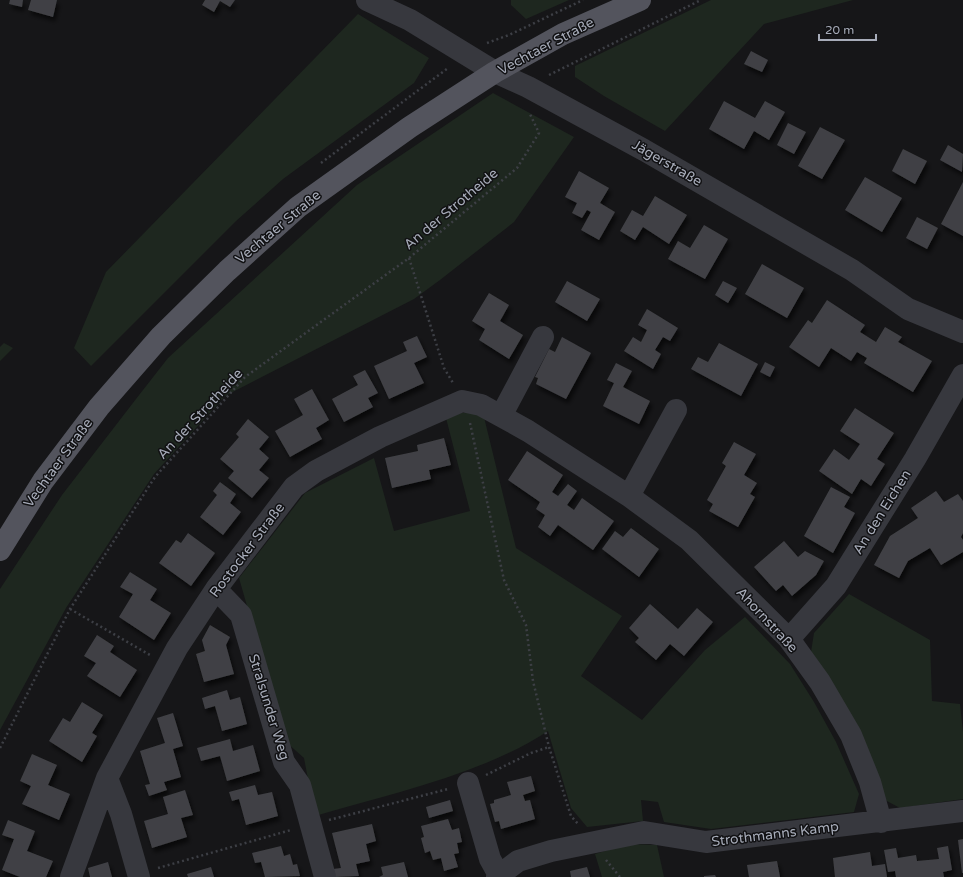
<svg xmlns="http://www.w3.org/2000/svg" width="963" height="877" viewBox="0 0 963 877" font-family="'Varela Round',sans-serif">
  <defs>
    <filter id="shadow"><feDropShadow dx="2.5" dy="4.5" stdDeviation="2" flood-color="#0009"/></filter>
  </defs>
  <rect width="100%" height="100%" fill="#161618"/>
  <path fill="#1e271f" d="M511,0H569L526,19L511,5Z
    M711,0H853L764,24L665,131L604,96L575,77V66Z
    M358,14L429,58L414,83L283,179L236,221L91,366L74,348L106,272Z
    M493,93L574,137L514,222L440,280L414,299L225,396L154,474L66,608L0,730V589L62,495L136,399L168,358L357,185Z
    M4,343L13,348L0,361V347Z
    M459,413H483L516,548L622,616L581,676L642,720L705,650L745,617L790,664L814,702L836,742L859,794L854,812L711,829L664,822L658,802L641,800L643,821L587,827L571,808L548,731C483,774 390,794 315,816L304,758L286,742L239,578L305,493L374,458L394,531L470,511L446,418Z
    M849,594L930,640L932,701L960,704L963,732V799L900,808L885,800L811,652L814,633Z
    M629,844L657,845L664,877H602L595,854Z"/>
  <path fill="#404145" filter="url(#shadow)" d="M10,0H23L22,7L9,4Z
    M31,0H57L53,17L28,10Z
    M205,0H235L230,7L220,1L214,12L202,5Z
    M751,51L768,60L762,72L744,64Z
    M724,101L755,118L765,101L785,112L769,140L754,131L744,149L709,129Z
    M788,123L806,132L794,154L777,145Z
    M820,127L845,140L822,179L798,166Z
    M948,145L963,154L962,172L940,160Z
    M903,149L927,161L915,184L892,171Z
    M579,171L609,188L600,203L615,212L599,240L581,230L591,212L587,210L582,218L572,213L577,203L565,197Z
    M865,177L902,198L882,232L845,210Z
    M963,182V236L941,224Z
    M655,196L687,215L669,244L643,227L635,240L620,231L632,210L643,216Z
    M917,217L938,228L927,249L906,238Z
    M704,225L728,239L705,279L668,259L678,241L690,248Z
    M762,264L804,288L787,318L745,294Z
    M567,281L600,299L587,321L555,302Z
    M723,281L737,288L728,303L715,295Z
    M489,293L509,305L500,321L523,335L509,359L479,340L485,329L472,321Z
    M827,300L865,325L860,332L876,342L885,327L902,337L898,342L932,361L913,392L864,363L867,358L857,352L851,361L831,348L819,367L789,347L808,320L812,323Z
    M647,309L678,328L670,341L663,337L655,350L661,354L653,369L624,351L633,337L641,342L647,330L638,325Z
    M417,336L427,357L414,363L424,383L389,399L374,366L407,351L403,342Z
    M562,337L591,353L566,399L536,384L538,378L535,377L549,349L555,352Z
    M719,343L758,364L741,396L691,369L698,357L708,362Z
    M765,362L775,367L770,377L760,372Z
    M616,363L632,371L623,387L650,401L639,424L603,406L614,383L607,380Z
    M365,370L378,393L368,398L373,407L344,422L332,399L358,385L353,376Z
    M312,389L329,420L316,428L322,439L290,457L275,431L303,415L294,399Z
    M855,408L894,433L877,459L885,464L871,486L861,479L852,494L819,471L834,449L849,460L860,444L840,431Z
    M248,419L269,437L259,449L269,458L259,470L269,478L252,498L228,478L234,471L220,459L239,437L236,434Z
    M444,438L451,465L429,470L431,479L392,488L385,458L418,451L417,445Z
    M734,442L756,454L744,475L757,483L750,494L755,497L738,527L709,511L713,504L707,500L726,466L722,463Z
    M527,451L563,475L552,492L558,496L568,484L577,491L567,505L574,510L582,498L614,521L593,550L558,525L550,536L538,527L545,515L536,509L540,502L508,480Z
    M220,482L236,494L230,503L241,512L223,535L200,517L217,495L213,491Z
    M831,487L850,497L844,507L855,513L833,553L804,536Z
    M936,491L944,502L958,494L963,501V533L961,537L963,540V552L941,565L930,548L908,561L899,578L874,565L890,536L918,518L911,508Z
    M631,528L659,549L639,577L602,549L615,531L623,537Z
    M188,533L215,553L191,586L159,563L176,540L181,543Z
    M784,541L798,557L805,551L824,561L816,575L792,596L783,585L776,591L754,567Z
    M130,572L157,589L150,600L171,613L154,640L119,617L133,594L120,587Z
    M650,604L678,629L697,608L713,622L684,656L670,644L656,660L635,642L639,638L629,628Z
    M210,625L230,637L226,645L234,674L204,682L196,654L205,651L202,640Z
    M97,635L114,646L110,652L137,670L120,697L87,676L96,663L84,656Z
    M227,690L230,700L240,697L247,724L222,731L215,706L205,709L202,698Z
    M82,702L103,715L92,733L97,736L82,762L49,741L63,718L70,722Z
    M173,713L183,746L173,749L181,777L164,782L167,790L149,796L145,785L150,784L140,751L165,743L157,718Z
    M230,739L233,751L253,745L260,771L227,781L220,756L201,761L197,748Z
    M32,754L57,765L48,785L70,794L59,820L22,804L31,786L20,781Z
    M531,776L535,791L523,795L525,801L530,800L535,819L501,829L499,821L495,822L490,804L494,803V800L511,795L507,782Z
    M255,785L258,795L272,792L278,816L246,825L239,799L232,801L229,792Z
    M185,790L193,815L181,818L187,837L152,848L144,821L168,814L163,797Z
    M450,800L453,811L429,818L426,807Z
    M448,819L452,830L459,828L462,842L457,843L459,853L454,854L458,867L444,871L441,858L433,860L430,851L425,853L421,838L424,837L421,826Z
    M8,820L35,831L27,851L53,861L46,877H20L2,870L14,839L2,835Z
    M372,824L376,841L366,844L370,861L356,864L359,876L334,877L333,869L341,868L332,833Z
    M963,839V873H962L958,840Z
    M281,846L284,856L290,854L293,865L297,864L300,876L265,877L261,862L255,863L252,853Z
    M948,846L952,870L943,872L944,877H896L895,871L888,872L884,850L896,848L898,858L916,855L917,861L939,859L937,848Z
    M870,852L872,866L885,864L887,877H835L833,858Z
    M777,861L780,877H749L747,865Z
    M108,862L112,877H90L88,868Z
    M404,862L408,877H379L383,875L381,867Z
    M211,867L214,877H188L187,874Z
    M587,867L590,877H571L570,871Z
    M715,875L716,877H704V876Z"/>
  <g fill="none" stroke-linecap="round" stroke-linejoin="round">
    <path stroke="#3d3f45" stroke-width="2.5" stroke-dasharray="2 3" stroke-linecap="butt" d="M487,43L509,35L583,0
      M549,75L701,0
      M321,163L448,68
      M409,258L444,368L453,383
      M470,423L504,580L526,625L533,681L549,747L571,816L579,825
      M70,609L150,655
      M0,748L70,609L155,477L245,377L409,258L517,168L539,133L529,112
      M486,775L531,753L549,747
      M329,820L448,789
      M606,860L620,877
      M158,868L291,830"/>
    <path stroke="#37383e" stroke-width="22" d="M367,0L410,20L495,72L528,87L644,150L852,270L908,309L963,332
      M501,416L543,337
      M629,496L676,410
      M216,589L241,615L284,762L300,785L325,877
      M789,639L836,586L915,459L963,375
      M107,778L121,814L139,877
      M468,783L490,859L500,877
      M71,877L107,778L177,648L216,589L294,487L316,471L380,437L462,401L481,405L528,431L629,496L689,540L789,639L820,682L851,735L870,782L881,822
      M497,877L518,861L551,851L644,832L706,842L963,811"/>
    <path stroke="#53545d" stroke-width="22" d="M0,550L43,481L99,407L161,336L227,271L298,207L410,127L495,72L563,34L640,0"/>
  </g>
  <g text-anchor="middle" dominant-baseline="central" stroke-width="3" stroke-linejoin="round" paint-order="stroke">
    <g font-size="14" fill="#a7acb9" stroke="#111113">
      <text transform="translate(546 46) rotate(-28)">Vechtaer Straße</text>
      <text transform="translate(667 163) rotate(30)">Jägerstraße</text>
      <text transform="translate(451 209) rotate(-40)">An der Strotheide</text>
      <text transform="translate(278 227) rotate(-40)">Vechtaer Straße</text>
      <text transform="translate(200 414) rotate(-47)">An der Strotheide</text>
      <text transform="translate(58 463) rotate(-54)">Vechtaer Straße</text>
      <text transform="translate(882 512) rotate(-58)">An den Eichen</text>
      <text transform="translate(247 550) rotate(-53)">Rostocker Straße</text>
      <text transform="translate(767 620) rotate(47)">Ahornstraße</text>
      <text transform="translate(269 707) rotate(73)">Stralsunder Weg</text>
      <text transform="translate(775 834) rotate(-7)">Strothmanns Kamp</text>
    </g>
  </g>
  <path d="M819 34v6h57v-6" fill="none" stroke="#a7acb9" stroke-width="2"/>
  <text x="825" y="34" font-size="12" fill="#a7acb9" stroke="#111113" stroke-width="3" paint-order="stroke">20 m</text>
</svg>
